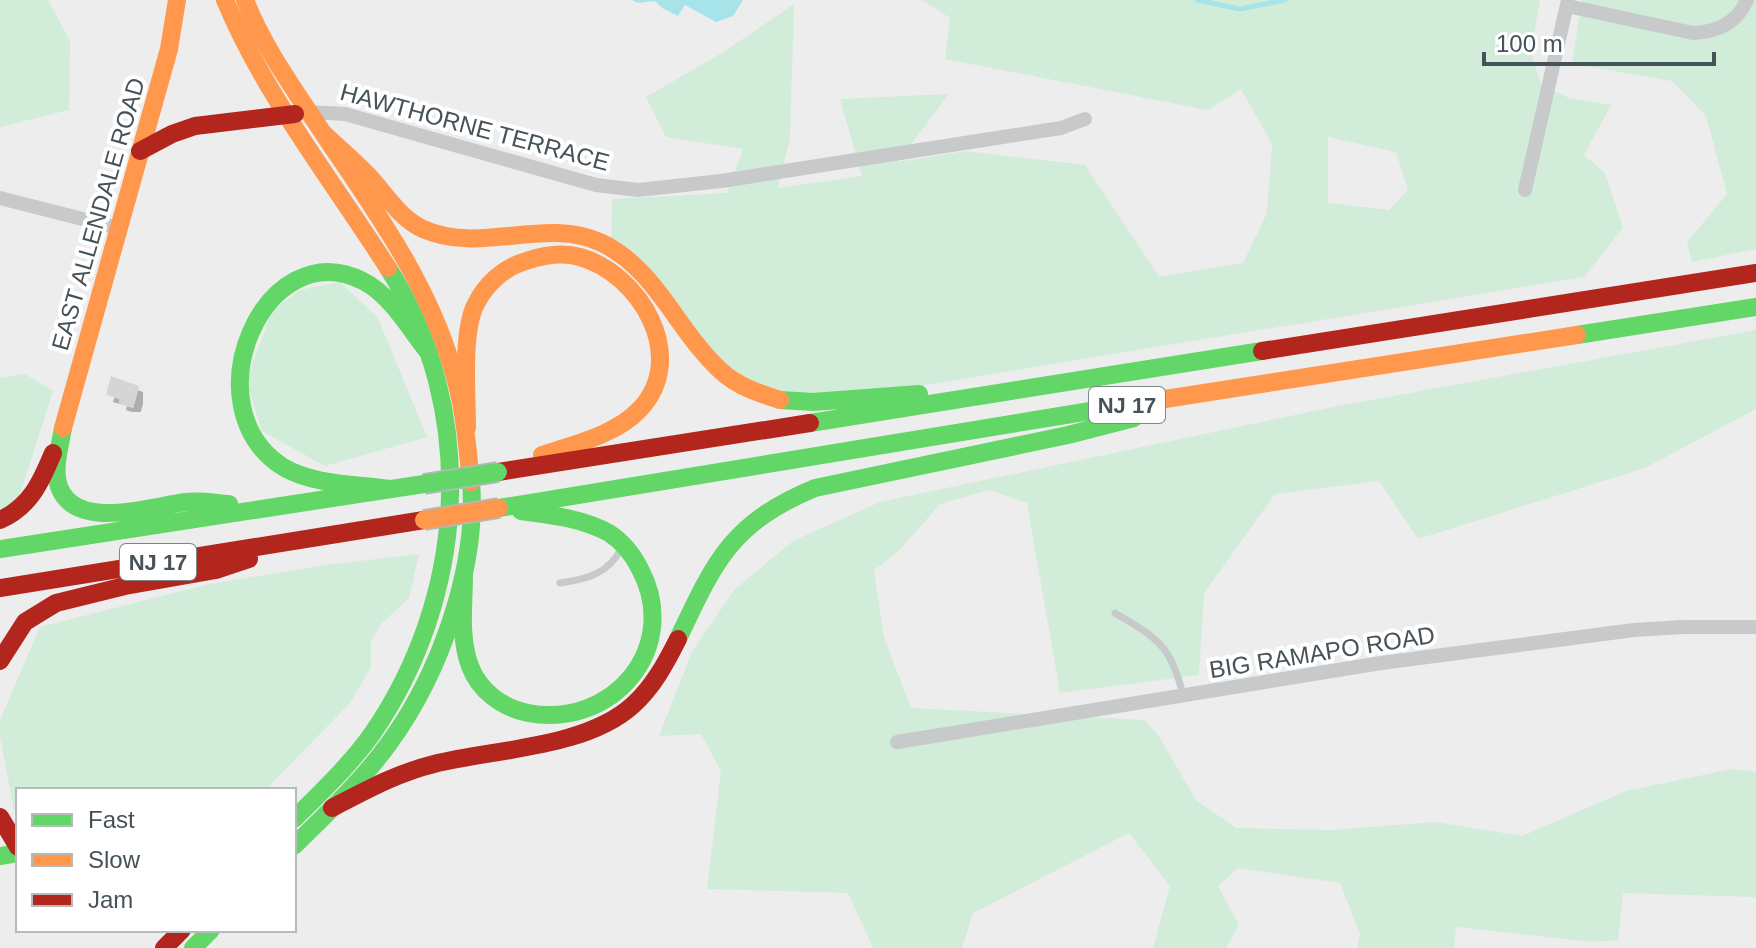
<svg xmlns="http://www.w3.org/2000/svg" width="1756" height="948" viewBox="0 0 1756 948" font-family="Helvetica,sans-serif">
  <defs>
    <filter id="shadow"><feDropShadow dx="7" dy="7" stdDeviation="0" flood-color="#0004"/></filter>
  </defs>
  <rect width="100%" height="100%" fill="#eeeded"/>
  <path fill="#d1ecd8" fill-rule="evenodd" d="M0,0H48L70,41L69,110L0,127Z
    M922,0H1540L1531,52L1541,85L1569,98L1611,105L1584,155L1605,173L1623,228L1584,277L857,396L742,391L611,248L612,199L727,193L743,149L666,137L646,97L725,51L794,4L790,138L778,188L862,176L840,99L949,94L898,162L965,151L1085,165L1159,277L1243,263L1267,213L1272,144L1241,89L1208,110L945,59L950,18ZM1328,137L1396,152L1408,190L1389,210L1328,203Z
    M1582,0H1756V249L1692,262L1687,242L1727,194L1706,116L1672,81L1572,64Z
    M340,282L378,318L427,437L325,466L262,431L246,381L272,311L300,290Z
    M1756,330V409L1645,468L1418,539L1379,481L1275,494L1204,593L1199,675L1060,693L1027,503L989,490L940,504L898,552L874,570L884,637L911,708L1145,720L1158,735L1196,800L1236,828L1331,830L1436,822L1522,836L1626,791L1732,769L1756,772V897L1623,893L1618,940L1592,942L1456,927L1454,948H1357L1360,934L1340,883L1238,868L1218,886L1239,925L1226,948H1153L1170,886L1129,833L973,913L962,948H873L848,893L707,889L721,771L701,734L659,736L692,652L734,590L793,541L880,502L1333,407Z
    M25,374L53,391L14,513L0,515V378Z
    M419,554L409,598L382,623L371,641V667L350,703L265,790H18V813L14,810L0,737V720L40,627L209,584L326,565Z"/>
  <path fill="#a7e4ea" d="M632,0H743L733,16L716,22L685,5L678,16L662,8L655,1L638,3Z"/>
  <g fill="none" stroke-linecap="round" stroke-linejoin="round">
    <path stroke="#a7e4ea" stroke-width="5" d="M1197,0L1240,9L1285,0"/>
  </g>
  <path fill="#d4d5d6" filter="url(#shadow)" d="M111,376L139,386L133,408L119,403L120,399L106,395Z"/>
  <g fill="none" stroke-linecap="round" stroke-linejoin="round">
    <path stroke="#c7c9cb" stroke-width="7" d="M560,583C587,579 608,574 621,549
      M1115,613C1157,638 1171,645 1183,695"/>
    <path stroke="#c7c9cb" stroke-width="14" d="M1567,6L1693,33C1718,32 1737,23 1747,0
      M309,112L345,114L596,185L638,190L721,181L1061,128L1085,119
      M1525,190L1568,0
      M0,198L118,228
      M897,742L1381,663L1634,630L1683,627H1756"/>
    <path stroke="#63d668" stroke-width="18" d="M1577,335L1756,307
      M780,400L813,402L919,394
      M810,423L1262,351
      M63,428C60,446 52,471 60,489C78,531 152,506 186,502C200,500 215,503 229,504
      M390,489C356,484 313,485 283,467C189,407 264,231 363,281C391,295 410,330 429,353
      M499,508L1133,404
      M0,549L424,484
      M464,575C464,604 459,637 470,666C479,691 503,708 528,713C612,729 682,648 640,569C633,555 623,542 609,533C582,518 551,515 521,511
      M678,639C715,561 731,523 815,488L1068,435L1134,418
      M294,819C321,792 350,765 372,734C467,596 479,411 388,268
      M294,846C327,813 363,780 390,742C440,673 478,567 471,482
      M0,856L18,853
      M193,948L211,930"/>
    <path stroke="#ff974d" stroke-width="18" d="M225,0C265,96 332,180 388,268
      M245,0C265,51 299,96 329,142C377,213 428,284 452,367C464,404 467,443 471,482
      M323,133C338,147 353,160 367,174C385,193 399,218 423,229C481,255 545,216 602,243C657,270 677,331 721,371C737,386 758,393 780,400
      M1133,404L1577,335
      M63,428L169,49L177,0
      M467,428C467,395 462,337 474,308C484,285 503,268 526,261C544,255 562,252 580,257C640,274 689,357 640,409C616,435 574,444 542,455"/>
    <path stroke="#b3261e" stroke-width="18" d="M140,151L172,134L195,126L295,114
      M1262,351L1756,273
      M498,472L810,423
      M0,520C30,507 41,482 53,453
      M0,588L424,520
      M0,661L25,622L56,603L125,586L216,570L249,559
      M332,808C365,791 397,773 434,764C494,749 586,748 633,705C653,687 666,663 678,639
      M0,817L18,847
      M164,948L182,930"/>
    <g stroke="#b2b8bc" stroke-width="22" stroke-linecap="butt">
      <path id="fast-bridge" d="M424,484L498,472"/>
    </g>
    <g stroke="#b2b8bc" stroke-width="22" stroke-linecap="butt">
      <path id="slow-bridge" d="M424,520L499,508"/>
    </g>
    <use href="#fast-bridge" stroke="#63d668" stroke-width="18"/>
    <use href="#slow-bridge" stroke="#ff974d" stroke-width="18"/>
  </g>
  <g text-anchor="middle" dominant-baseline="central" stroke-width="8" stroke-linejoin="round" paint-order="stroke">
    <g fill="#fff" stroke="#7d868a" stroke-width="2">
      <rect x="1089" y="387" width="76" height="36" rx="6"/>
      <rect x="120" y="544" width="76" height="36" rx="6"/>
    </g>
    <g font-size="22" font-weight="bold" fill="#455258">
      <text x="1127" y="405">NJ 17</text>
      <text x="158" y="562">NJ 17</text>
    </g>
    <g font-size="24" fill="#455258" stroke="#fff">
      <text transform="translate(475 127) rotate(15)">HAWTHORNE TERRACE</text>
      <text transform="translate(98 214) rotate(-74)">EAST ALLENDALE ROAD</text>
      <text transform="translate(1322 652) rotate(-9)">BIG RAMAPO ROAD</text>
    </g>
  </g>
  <rect x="16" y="788" width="280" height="144" fill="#ffffff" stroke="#b5babc" stroke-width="2"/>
  <rect x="32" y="814" width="40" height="12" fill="#63d668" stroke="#b5babc" stroke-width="2"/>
  <text x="88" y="828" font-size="24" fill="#455258">Fast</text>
  <rect x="32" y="854" width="40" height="12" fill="#ff974d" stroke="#b5babc" stroke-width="2"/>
  <text x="88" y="868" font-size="24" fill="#455258">Slow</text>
  <rect x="32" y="894" width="40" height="12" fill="#b3261e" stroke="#b5babc" stroke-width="2"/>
  <text x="88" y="908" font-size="24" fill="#455258">Jam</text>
  <path d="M1484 52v12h230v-12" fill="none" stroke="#455258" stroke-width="4"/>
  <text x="1496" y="52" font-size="24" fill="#455258" stroke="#ffffff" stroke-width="6" paint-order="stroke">100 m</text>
</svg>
